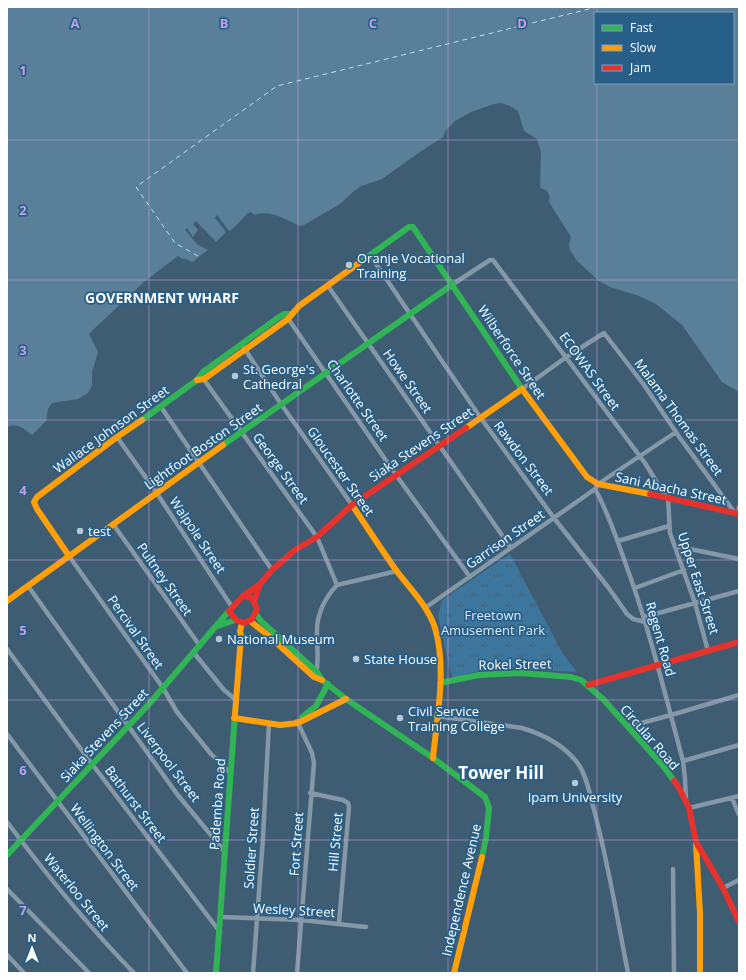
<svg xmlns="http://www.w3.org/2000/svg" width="746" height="980" viewBox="0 0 746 980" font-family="'Open Sans',sans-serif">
  <defs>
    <pattern id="grass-tufts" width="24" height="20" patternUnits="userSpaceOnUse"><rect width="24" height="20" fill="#3d769d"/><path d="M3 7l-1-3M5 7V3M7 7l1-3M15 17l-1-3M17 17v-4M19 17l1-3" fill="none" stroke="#455f70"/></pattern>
  </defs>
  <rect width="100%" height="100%" fill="#3e5c72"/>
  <path fill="url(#grass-tufts)" d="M510,554L563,654L577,672L504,668L474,672L452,679L438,616L442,600Z"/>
  <path fill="#5a7f99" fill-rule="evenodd" d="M7,7H739V392L722,382L682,325L656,304L639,296L610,287L599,281L577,261L570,250L569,244L571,237L549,202C551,195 548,189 540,188L541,152L537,139L524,131L518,111L510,106L501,103L494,104L471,112L455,121L446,130L443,137L420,152L382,179L361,186L354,191L340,204L304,225L300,226C286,220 270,209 255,215L250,212C242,217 237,227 229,231L217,215L215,218L226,232L216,242L196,221L193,224L198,230L193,237L187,228L185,230L198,245L208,250L192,262L186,259H183L178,256L145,281L95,328L89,334L98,352L92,372V385L88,393L78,399L52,403L48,409L46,421L32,435C22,428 19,423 7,427ZM595,13H733V83H595Z"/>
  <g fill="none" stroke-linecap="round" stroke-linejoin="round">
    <path stroke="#c0ddf0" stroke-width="1" stroke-dasharray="5 4" stroke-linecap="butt" d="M198,256L175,243L136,187L277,86L597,7"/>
    <path stroke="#8598a7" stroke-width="4.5" d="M370,255L480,417L554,518L608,587L627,614L633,619L645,622
      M453,284L490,260H493L645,463L666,497
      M328,286L511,548
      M287,317L396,475L470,577
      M244,348L281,404L352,505
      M202,377L317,537L337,585
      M522,389L565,358L604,333L644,385L680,438L735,513
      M161,407L272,570
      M117,437L156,492L232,607
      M595,489C608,512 616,537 625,562C649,627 665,694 683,761L685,779L686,800
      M668,497L670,533L695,603L708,651
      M738,514L739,507
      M113,524L200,646
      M618,541L669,526
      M675,546L739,559
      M69,556L163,688L177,712L211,754L230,773
      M337,585L397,571
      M28,586L177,794L225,852
      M635,588L684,570
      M425,608L588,494L595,489L598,484L676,432
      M644,617L739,591
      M7,649L92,764L220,932
      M194,653L224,690L236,700
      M316,673C319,661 317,648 317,635C316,616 324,599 337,585
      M436,716L522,728C542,734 562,744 576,761C585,771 590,793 593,806C608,861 617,917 628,973
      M297,721L312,753L314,763L297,973
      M627,727L671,715L739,695
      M7,734L187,973
      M683,761L739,745
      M310,793L343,800L348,803L349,807L339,923
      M732,798L739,815
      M689,808L739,796
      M7,822C46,874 88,926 134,973
      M673,869L674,973
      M723,888L739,880
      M7,889L89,973
      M221,917L301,920L366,927
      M7,955L24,973
      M253,973L263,838L269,723"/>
    <path stroke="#30b455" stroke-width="6" d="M359,263L409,227H413L522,389
      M142,420L197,380L203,372L279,317L284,314H292
      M223,445L453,284
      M256,614L261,621L317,672L322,680L346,699L433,758L485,797L489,808L486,838L482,857
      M215,627L235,620
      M440,683L479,675L521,673L571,677L581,680L603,699L664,767L674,781
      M302,717L316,706L328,684
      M7,855L149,704L229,611
      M216,973L235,714"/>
    <path stroke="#ff9f0a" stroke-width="6" d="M197,380L204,379L288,319L299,306L359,263
      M466,428L522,389L587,477L598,484L650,494
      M352,505C367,527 381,549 396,570C410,589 428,606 435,628C447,669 437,716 433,758
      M69,556L37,509L34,502L37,497L117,437L142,420
      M7,601L223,445
      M250,621L269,636L314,677L322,680
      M235,714L241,636L240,631L242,623
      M234,718L280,725L298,723L346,699
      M696,844L700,913V973
      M454,973L482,857"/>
    <path stroke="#e5322d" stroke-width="6" d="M650,494L739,514
      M243,596L252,598L257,609L252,619L244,623L236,620L229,611Z
      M243,596L260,584
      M254,601L260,584L272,570L295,550L317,537L352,505L466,428
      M588,685L739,642
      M674,781L679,788L689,808L696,842L723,888L739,922"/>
  </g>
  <path fill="none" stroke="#c4a0e2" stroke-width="1" stroke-opacity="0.55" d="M149,7V973M298,7V973M448,7V973M597,7V13M597,83V973M7,140H739M7,280H739M7,420H739M7,560H739M7,700H739M7,840H739"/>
  <g fill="#bbc6ce" stroke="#285f88" stroke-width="1.5">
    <circle cx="349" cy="265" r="4"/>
    <circle cx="235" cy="376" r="4"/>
    <circle cx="80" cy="531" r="4"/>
    <circle cx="219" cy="639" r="4"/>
    <circle cx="356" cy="659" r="4"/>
    <circle cx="400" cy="718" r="4"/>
    <circle cx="575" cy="783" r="4"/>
  </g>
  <g text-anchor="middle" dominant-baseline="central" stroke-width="3.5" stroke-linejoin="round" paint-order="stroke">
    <g font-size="13" fill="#fff" stroke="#285f88" text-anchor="start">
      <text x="357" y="258">Oranje Vocational<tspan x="357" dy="15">Training</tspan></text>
      <text x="243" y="369">St. George's<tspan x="243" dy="15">Cathedral</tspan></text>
      <text x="88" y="531">test</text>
      <text x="227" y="639">National Museum</text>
      <text x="364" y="659">State House</text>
      <text x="408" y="711">Civil Service<tspan x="408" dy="15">Training College</tspan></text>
      <text x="575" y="797" text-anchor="middle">Ipam University</text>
    </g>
    <g font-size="13" fill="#fff" stroke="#285f88">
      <text transform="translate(512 352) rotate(56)">Wilberforce Street</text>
      <text transform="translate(590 371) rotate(54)">ECOWAS Street</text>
      <text transform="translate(408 381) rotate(55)">Howe Street</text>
      <text transform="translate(358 400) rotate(55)">Charlotte Street</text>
      <text transform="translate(679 417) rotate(54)">Malama Thomas Street</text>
      <text transform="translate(111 429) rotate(-36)">Wallace Johnson Street</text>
      <text transform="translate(421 444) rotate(-34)">Siaka Stevens Street</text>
      <text transform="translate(203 446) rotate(-35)">Lightfoot Boston Street</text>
      <text transform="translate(524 458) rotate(53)">Rawdon Street</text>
      <text transform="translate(281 468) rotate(54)">George Street</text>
      <text transform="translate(341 471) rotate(55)">Gloucester Street</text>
      <text transform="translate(671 488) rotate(12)">Sani Abacha Street</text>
      <text transform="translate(198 535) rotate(56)">Walpole Street</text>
      <text transform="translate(505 539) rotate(-35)">Garrison Street</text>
      <text transform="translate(165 579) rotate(55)">Pultney Street</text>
      <text transform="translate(699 583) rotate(72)">Upper East Street</text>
      <text transform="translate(136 632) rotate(55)">Percival Street</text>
      <text transform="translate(661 639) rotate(74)">Regent Road</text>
      <text transform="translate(515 664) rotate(-1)">Rokel Street</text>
      <text transform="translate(104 735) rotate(-47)">Siaka Stevens Street</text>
      <text transform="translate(650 737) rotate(49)">Circular Road</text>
      <text transform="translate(169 762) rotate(53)">Liverpool Street</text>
      <text transform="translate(136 804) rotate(53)">Bathurst Street</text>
      <text transform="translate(217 804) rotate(-86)">Pademba Road</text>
      <text transform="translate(335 842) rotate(-85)">Hill Street</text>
      <text transform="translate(296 844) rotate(-86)">Fort Street</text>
      <text transform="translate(105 847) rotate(53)">Wellington Street</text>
      <text transform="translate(251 848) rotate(-86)">Soldier Street</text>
      <text transform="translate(461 890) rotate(-77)">Independence Avenue</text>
      <text transform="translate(77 892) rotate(51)">Waterloo Street</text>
      <text transform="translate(294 910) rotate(3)">Wesley Street</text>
    </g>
    <g font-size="13" fill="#d8eaf7" stroke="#285f88">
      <text x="493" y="615">Freetown<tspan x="493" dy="15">Amusement Park</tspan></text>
    </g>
    <g font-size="14" font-weight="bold" fill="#fff" stroke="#285f88">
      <text x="162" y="297">GOVERNMENT WHARF</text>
    </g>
    <g font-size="17" font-weight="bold" fill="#fff" stroke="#285f88">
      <text x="501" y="772">Tower Hill</text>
    </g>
  </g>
  <g font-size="13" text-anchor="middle" font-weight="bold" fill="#c4a0e2" stroke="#285f88" stroke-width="3.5" stroke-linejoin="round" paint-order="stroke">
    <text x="75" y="28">A</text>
    <text x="224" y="28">B</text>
    <text x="373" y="28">C</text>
    <text x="522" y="28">D</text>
    <text x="23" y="75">1</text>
    <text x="23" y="215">2</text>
    <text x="23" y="355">3</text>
    <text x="23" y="495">4</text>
    <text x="23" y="635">5</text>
    <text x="23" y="775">6</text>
    <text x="23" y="915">7</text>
  </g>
  <rect width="746" height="980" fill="none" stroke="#ffffff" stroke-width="16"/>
  <rect x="594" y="12" width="140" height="72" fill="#285f88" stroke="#7e9fb8"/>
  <rect x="602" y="25" width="20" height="6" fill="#30b455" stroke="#7e9fb8"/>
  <text x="630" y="32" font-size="12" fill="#ffffff">Fast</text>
  <rect x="602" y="45" width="20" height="6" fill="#ff9f0a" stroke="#7e9fb8"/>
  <text x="630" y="52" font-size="12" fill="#ffffff">Slow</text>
  <rect x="602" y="65" width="20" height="6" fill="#e5322d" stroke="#7e9fb8"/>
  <text x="630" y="72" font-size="12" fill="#ffffff">Jam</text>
  <g transform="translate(32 948)" stroke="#285f88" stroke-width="3" paint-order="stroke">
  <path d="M0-3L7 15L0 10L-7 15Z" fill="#ffffff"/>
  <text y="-6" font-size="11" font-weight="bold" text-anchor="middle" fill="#ffffff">N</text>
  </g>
</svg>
